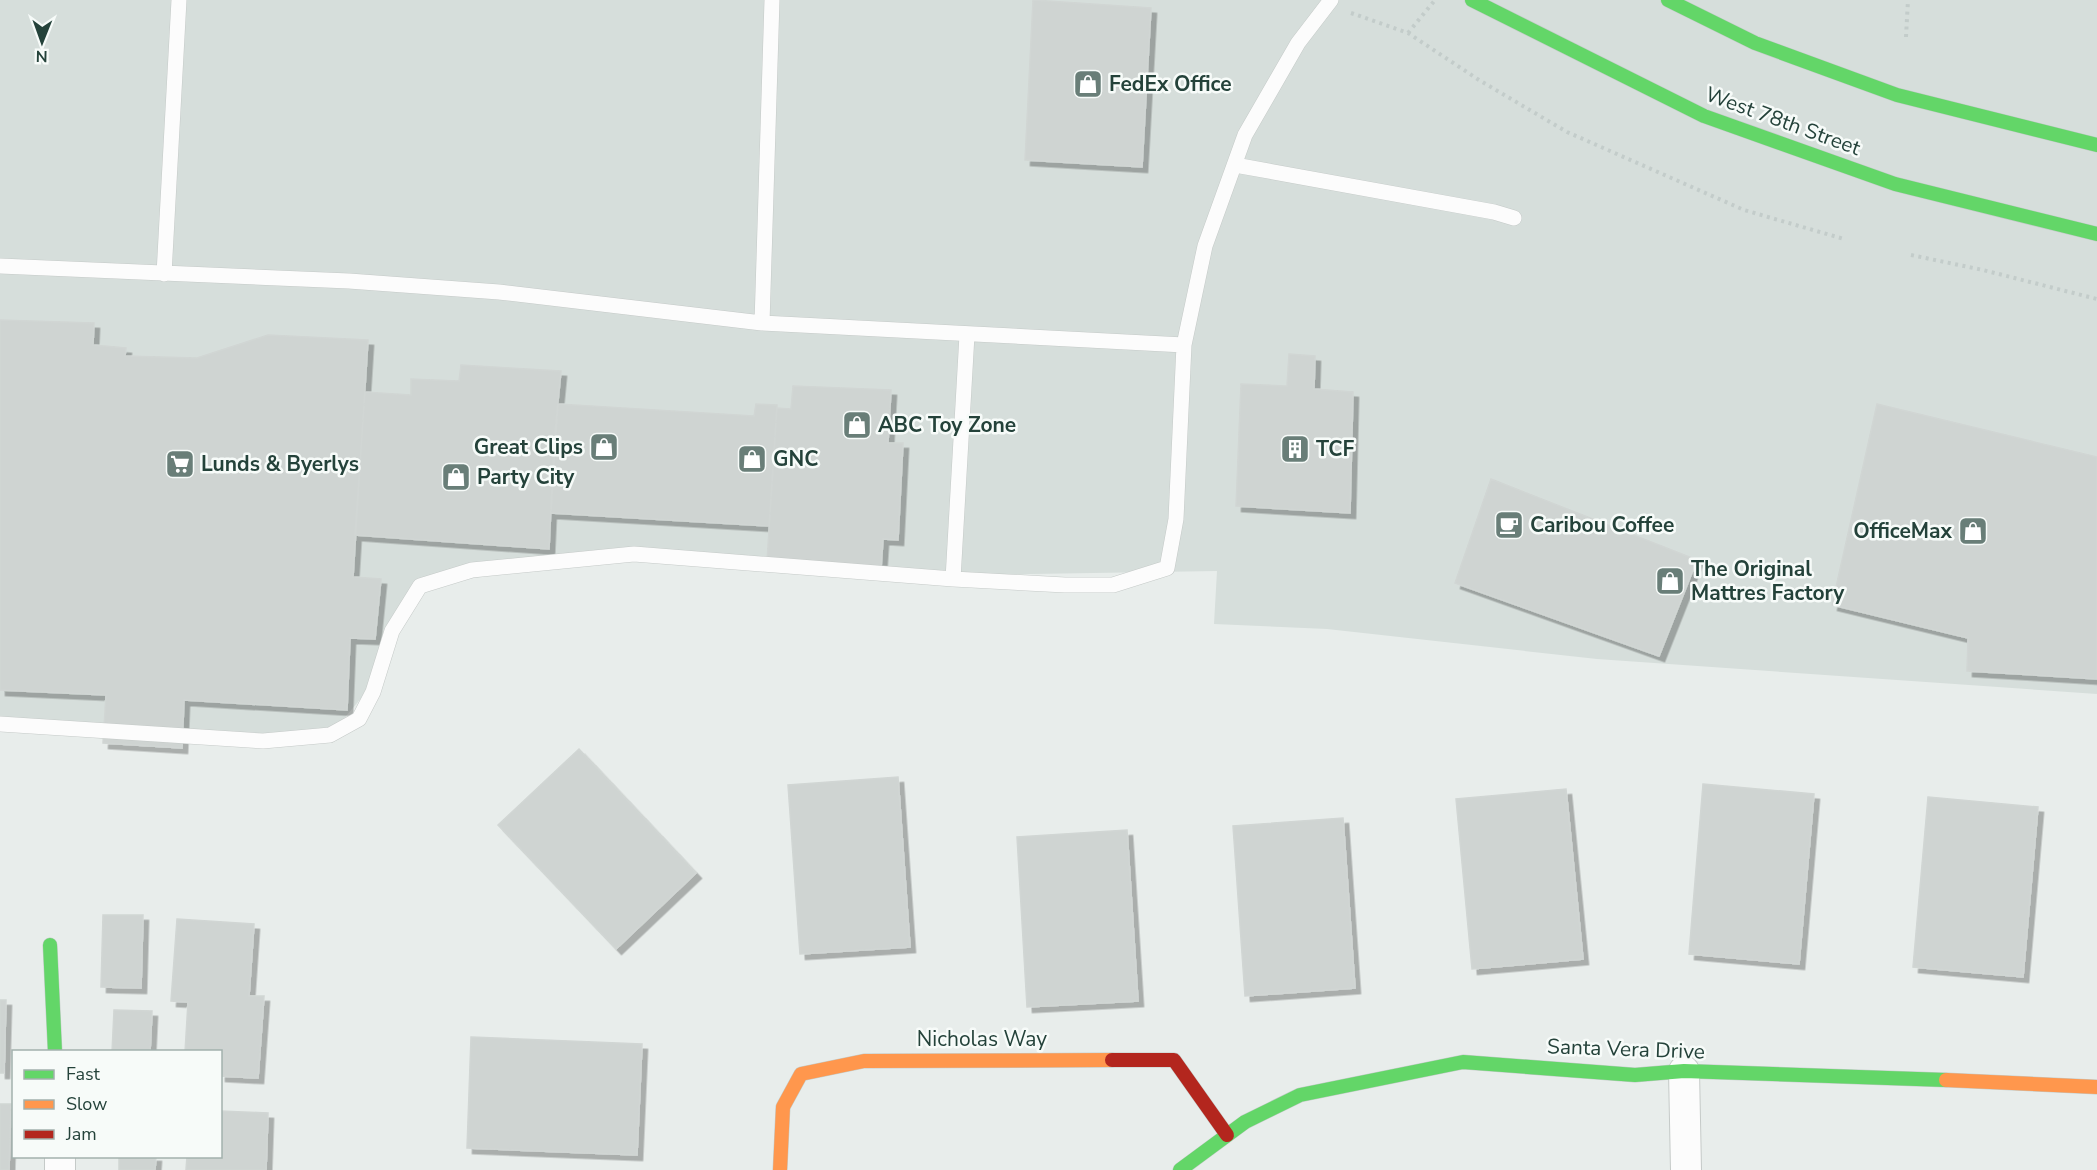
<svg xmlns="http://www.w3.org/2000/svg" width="2097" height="1170" viewBox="0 0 2097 1170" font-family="'Nunito Sans',sans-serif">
  <defs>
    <filter id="shadow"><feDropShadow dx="5.5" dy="5.5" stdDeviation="0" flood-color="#0004"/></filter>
  </defs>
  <rect width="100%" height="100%" fill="#e8edeb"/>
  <path fill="#d6dedb" d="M0,0H2097V694L1597,659L1327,629L1214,624L1217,571L907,576L634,554L420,586L374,683L330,735L263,741L0,720Z"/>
  <path fill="#cfd4d2" stroke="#d1d6d4" stroke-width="1.5" filter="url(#shadow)" d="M1033,0L1151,8L1142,167L1025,160Z
    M0,320L94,323L93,345L126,348L125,356L197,358L268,335L368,340L353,577L381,579L375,639L350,638L347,710L184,700L182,748L103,743L106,695L0,690Z
    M1289,354L1315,356L1314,389L1353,392L1350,513L1236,506L1241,384L1287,386Z
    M461,365L561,371L554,442L549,549L355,535L365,392L411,395V379L459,381Z
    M793,386L891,390L888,443H903L898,540L883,539L881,569L767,561L777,408L791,409Z
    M558,404L754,416L756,404L777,405L769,526L551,513Z
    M1877,404L2097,457V679L1967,671L1968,638L1832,605Z
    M1491,479L1697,560L1659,656L1455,583Z
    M579,749L696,873L616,949L498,825Z
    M898,777L910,947L800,954L788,785Z
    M1703,784L1814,794L1799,964L1689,954Z
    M1566,789L1583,959L1472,969L1456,799Z
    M1928,797L2038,807L2023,977L1913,967Z
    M1343,818L1355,988L1245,996L1233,826Z
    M1127,830L1138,1001L1027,1007L1017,837Z
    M103,915H143L141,988L101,987Z
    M177,919L254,924L249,996H264L258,1078L220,1076V1052H185L188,1002L171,1001Z
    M0,1000H6L4,1073H0Z
    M114,1010L152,1011L150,1052H112Z
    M471,1037L642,1044L637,1155L467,1148Z
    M0,1104H11L9,1170H0Z
    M220,1111L268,1113L266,1170H186L187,1156H220Z
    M119,1156H156L155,1170H119Z"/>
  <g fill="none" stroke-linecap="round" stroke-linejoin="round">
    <g stroke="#c5cac8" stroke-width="16">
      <path id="lane" d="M1235,165L1494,212L1514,218
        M0,266L349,281L499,292L762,323L1184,345
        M164,274L179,0
        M762,323L772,0
        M953,579L967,335
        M0,724L263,741L330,735L359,719L373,692L392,631L420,586L472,570L634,554L953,579L1065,585H1113L1167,568L1176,519L1184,345L1205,246L1245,135L1298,43L1331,0"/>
    </g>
    <g stroke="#c5cac8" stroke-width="32">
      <path id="street" d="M1684,1071L1686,1170
        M60,1156V1170"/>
    </g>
    <g stroke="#c3cbc8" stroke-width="15">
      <path id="fast" d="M1472,0L1704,116L1895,184L2097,234
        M1668,0L1755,43L1897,95L2097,145
        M50,945L55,1052
        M1180,1170L1245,1122L1300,1095L1463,1062L1635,1075L1684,1071L1946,1080"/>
    </g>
    <g stroke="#c3cbc8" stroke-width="15">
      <path id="slow" d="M1946,1080L2097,1087
        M780,1170L783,1107L801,1074L864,1061L1112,1060"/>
    </g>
    <g stroke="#c3cbc8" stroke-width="15">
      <path id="jam" d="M1112,1060H1174L1227,1135"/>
    </g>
    <path stroke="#c3ccca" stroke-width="4" stroke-dasharray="3 4.5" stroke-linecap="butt" d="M1351,13L1408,33L1479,80L1567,132L1744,210L1844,239
      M1408,33L1435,0
      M1906,37L1908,0
      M1911,255L1983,270L2097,299"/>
    <use href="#lane" stroke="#fcfcfc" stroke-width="15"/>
    <use href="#street" stroke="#fcfcfc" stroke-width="30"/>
    <use href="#fast" stroke="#63d668" stroke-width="14"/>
    <use href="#slow" stroke="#ff974d" stroke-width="14"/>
    <use href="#jam" stroke="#b3261e" stroke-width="14"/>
  </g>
  <defs>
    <g id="shop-square" transform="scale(1.5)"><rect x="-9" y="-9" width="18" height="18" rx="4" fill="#697e78" stroke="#f7fbf9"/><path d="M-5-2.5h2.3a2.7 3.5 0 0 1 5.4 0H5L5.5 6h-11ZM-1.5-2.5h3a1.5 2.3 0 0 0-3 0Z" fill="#fff"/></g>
    <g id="building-square" transform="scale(1.5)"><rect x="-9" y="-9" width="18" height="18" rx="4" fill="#697e78" stroke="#f7fbf9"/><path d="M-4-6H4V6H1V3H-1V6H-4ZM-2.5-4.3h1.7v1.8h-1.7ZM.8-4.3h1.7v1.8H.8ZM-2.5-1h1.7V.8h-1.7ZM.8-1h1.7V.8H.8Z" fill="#fff"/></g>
    <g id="supermarket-square" transform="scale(1.5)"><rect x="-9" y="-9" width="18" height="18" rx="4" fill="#697e78" stroke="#f7fbf9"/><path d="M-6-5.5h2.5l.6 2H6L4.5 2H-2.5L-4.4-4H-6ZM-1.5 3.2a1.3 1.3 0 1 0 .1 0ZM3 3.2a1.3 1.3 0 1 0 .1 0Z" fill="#fff"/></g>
    <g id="cafe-square" transform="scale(1.5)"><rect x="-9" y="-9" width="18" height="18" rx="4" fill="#697e78" stroke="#f7fbf9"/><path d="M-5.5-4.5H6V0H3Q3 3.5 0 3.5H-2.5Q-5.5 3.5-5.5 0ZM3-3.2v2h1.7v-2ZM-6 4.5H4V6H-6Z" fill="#fff"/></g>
  </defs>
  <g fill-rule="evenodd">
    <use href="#shop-square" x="1088" y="84"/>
    <use href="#shop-square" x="857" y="425"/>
    <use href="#shop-square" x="604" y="447"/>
    <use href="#building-square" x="1295" y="449"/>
    <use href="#shop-square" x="752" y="459"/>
    <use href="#supermarket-square" x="180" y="464"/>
    <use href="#shop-square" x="456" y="477"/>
    <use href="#cafe-square" x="1509" y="525"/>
    <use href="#shop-square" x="1973" y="531"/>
    <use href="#shop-square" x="1670" y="581"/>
  </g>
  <g text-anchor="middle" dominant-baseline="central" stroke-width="5" stroke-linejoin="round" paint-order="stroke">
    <g font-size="21" font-weight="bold" fill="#24423a" stroke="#f7fbf9" text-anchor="start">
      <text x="1109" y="84">FedEx Office</text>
      <text x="878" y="425">ABC Toy Zone</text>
      <text x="583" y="447" text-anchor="end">Great Clips</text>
      <text x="1316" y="449">TCF</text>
      <text x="773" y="459">GNC</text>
      <text x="201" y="464">Lunds &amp; Byerlys</text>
      <text x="477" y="477">Party City</text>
      <text x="1530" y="525">Caribou Coffee</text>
      <text x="1952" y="531" text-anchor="end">OfficeMax</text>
      <text x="1691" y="569">The Original<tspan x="1691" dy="24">Mattres Factory</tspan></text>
    </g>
    <g font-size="21" fill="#24423a" stroke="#f7fbf9">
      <text transform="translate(1783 121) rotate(20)">West 78th Street</text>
      <text x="982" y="1039">Nicholas Way</text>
      <text transform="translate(1626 1049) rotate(2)">Santa Vera Drive</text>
    </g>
  </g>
  <rect x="12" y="1050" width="210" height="108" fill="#f7fbf9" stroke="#a3b1ad" stroke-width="1.5"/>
  <rect x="24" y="1070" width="30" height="9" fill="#63d668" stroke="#a3b1ad" stroke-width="1.5"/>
  <text x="66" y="1080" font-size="18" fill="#24423a">Fast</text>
  <rect x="24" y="1100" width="30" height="9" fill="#ff974d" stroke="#a3b1ad" stroke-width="1.5"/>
  <text x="66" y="1110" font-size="18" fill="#24423a">Slow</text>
  <rect x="24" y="1130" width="30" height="9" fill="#b3261e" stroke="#a3b1ad" stroke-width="1.5"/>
  <text x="66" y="1140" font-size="18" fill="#24423a">Jam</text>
  <g transform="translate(42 42) rotate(181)" stroke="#f7fbf9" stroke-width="4.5" paint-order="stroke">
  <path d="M0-4.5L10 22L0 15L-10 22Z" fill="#24423a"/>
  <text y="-9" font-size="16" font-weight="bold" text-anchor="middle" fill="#24423a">N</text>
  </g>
</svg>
